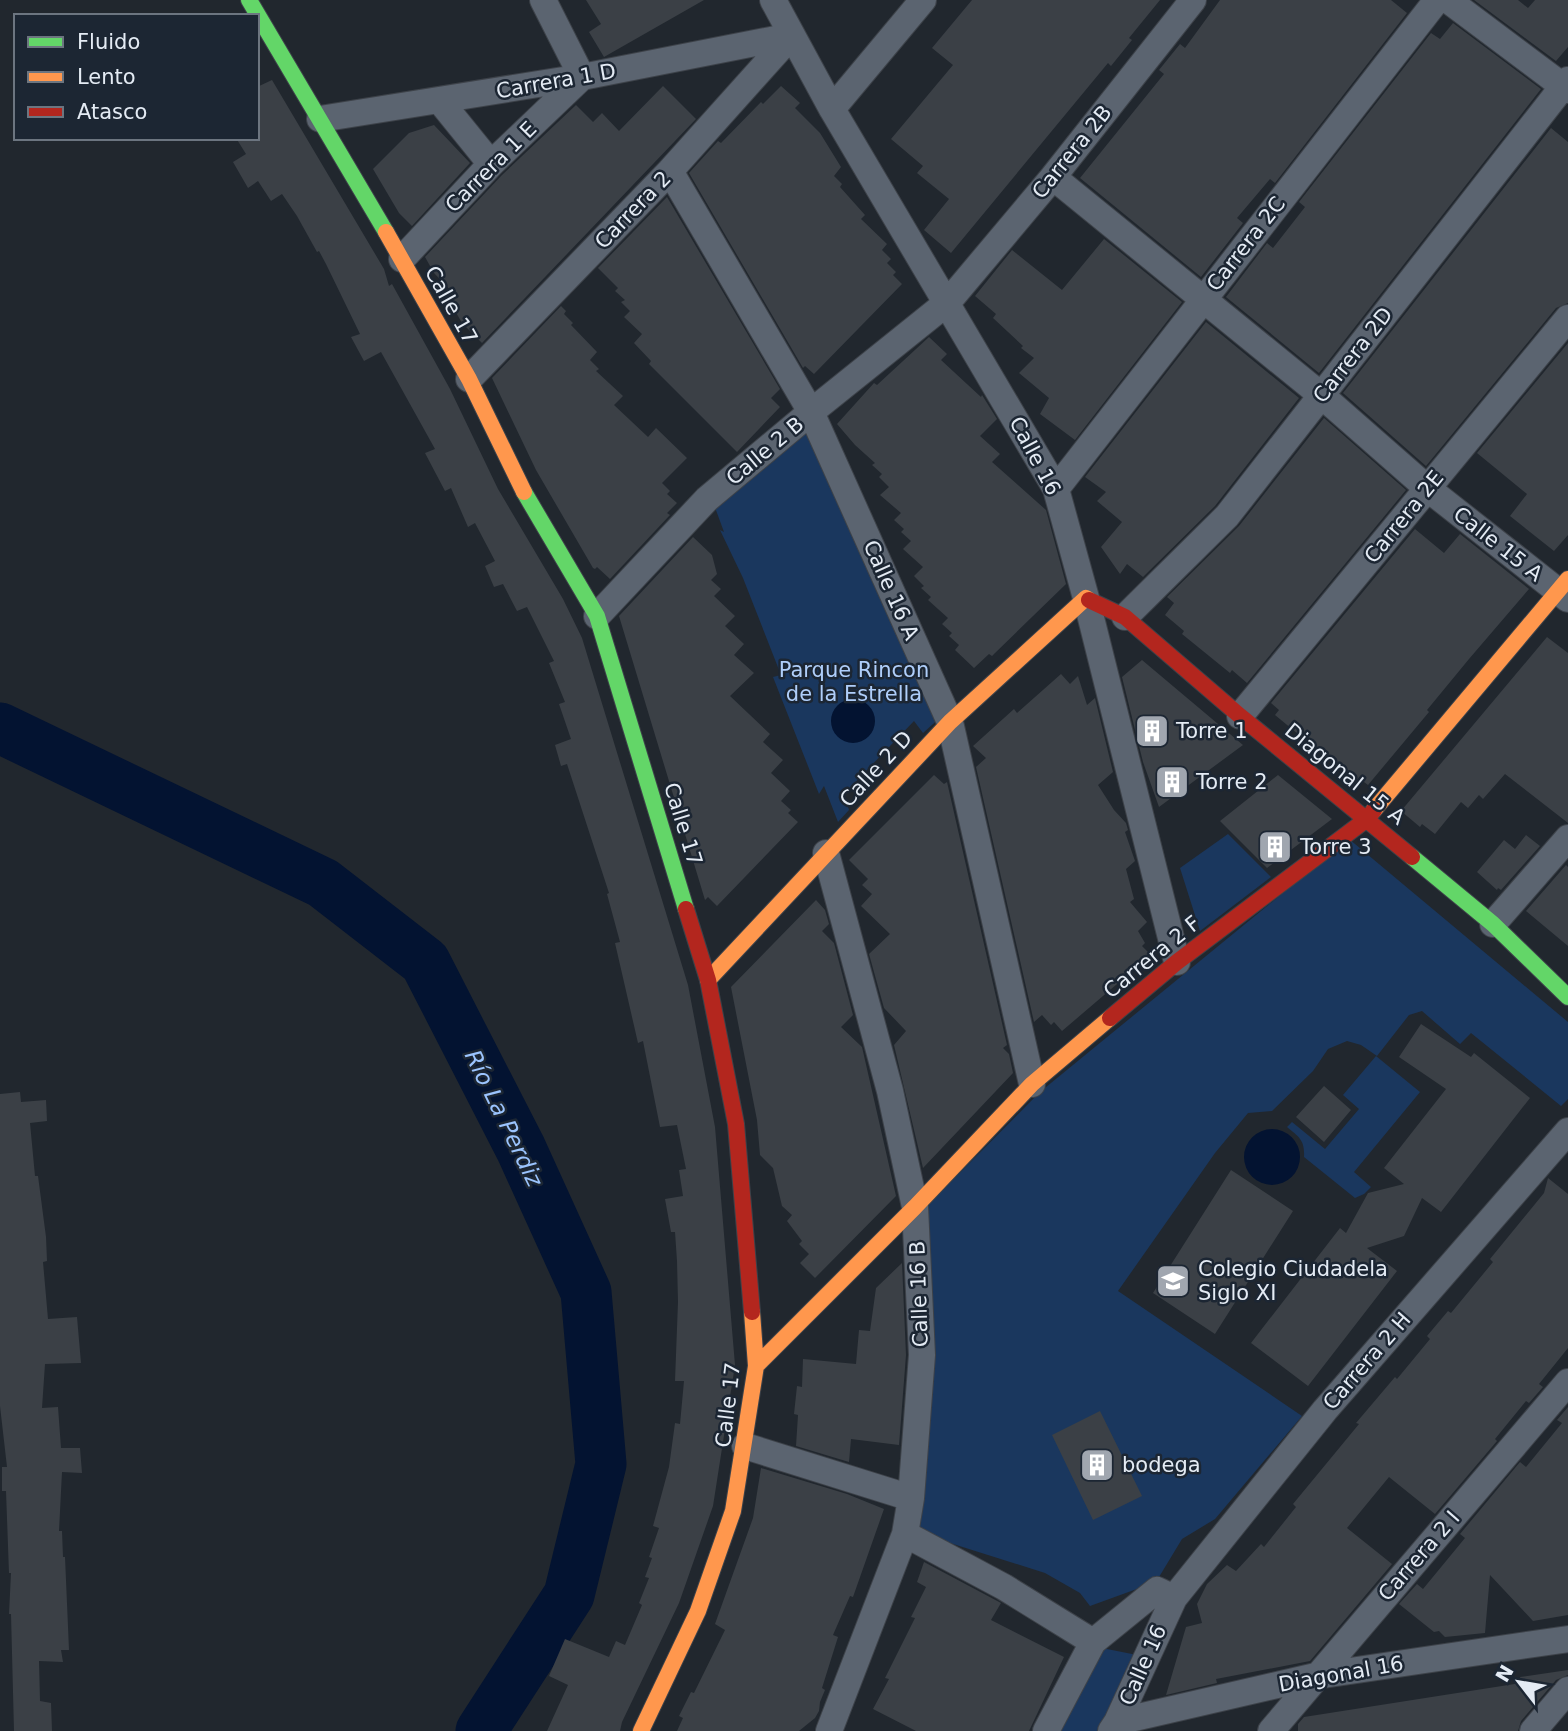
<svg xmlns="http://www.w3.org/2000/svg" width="1568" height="1731" viewBox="0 0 1568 1731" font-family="'DejaVu Sans',sans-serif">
  <rect width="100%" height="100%" fill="#21272e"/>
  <path fill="#1a375e" d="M808,428L943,715L923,733L914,721L844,794L849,810L838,822L824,786L819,794L773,677L781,675L743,578L720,530L724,532L713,502Z
    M1228,834L1271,877L1200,931L1180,868Z
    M1349,839L1568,1022V1099L1561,1106L1471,1033L1460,1044L1422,1011L1409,1015L1377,1056L1361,1045L1347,1041L1328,1049L1313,1071L1272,1111L1248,1113L1215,1153L1118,1291L1302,1416L1215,1519L1182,1539L1156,1582L1090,1606L1080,1593L1045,1573L912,1531L926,1207L1040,1092Z
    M1376,1056L1420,1092L1354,1172L1371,1187L1364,1194L1355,1198L1304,1157C1305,1140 1299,1137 1287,1127L1292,1122L1325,1149L1359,1109L1343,1095Z
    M1097,1647L1137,1655L1111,1712L1097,1731H1056Z"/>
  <path fill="#031331" d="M831 721a22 22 0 1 1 44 0a22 22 0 1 1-44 0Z
    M1244 1157a28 28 0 1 1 56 0a28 28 0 1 1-56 0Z"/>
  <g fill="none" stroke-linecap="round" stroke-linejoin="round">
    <path stroke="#031331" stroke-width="51" d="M0,728L323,883L425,962L521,1149L586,1292L601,1464L569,1595L481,1731"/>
  </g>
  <path fill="#3b4046" d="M586,0H704L604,57L589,32L601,24Z
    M972,0H1160L1129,38L1132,40L1111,66L1108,63L951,253L924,230L949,199L917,173L923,166L891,139L953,65L932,48Z
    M1220,0H1391L1407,13L1275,183L1270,179L1237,218L1243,223L1201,277L1080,178L1164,74L1159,70L1180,44L1185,48Z
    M1474,0H1518L1528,8L1535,0H1568V47L1556,61Z
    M1453,23L1541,89L1319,373L1226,297L1267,243L1273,248L1305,207L1299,202L1431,33L1440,39Z
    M272,80L384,269L389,286L392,284L450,389L498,489L563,599L582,638L688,985L715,1127L735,1365L713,1506L679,1603L622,1722L620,1731H547L568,1685L549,1676L565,1639L609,1657L616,1641L625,1645L642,1605L639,1603L649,1578L645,1577L652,1558L649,1557L659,1528L653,1526L669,1467L675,1423L680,1424L684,1381H675L678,1302L677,1261L675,1232H671L665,1199L683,1196L679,1170L686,1169L677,1125L660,1127L643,1041L638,1043L615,943L620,942L607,894L609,893L567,764L561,766L555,745L571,739L559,704L565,702L549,663L554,661L527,607L517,611L503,584L494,587L485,566L495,561L475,523L468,527L451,488L445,491L425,453L435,449L381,352L364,361L351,337L360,334L326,264L319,251L317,252L297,216L282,194L271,201L258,181L248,188L233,162L246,154L236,138H257V87Z
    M663,86L696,119L482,343L462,323L450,302L456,296L434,273L425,257L502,175L576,105L593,122L602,113L619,131Z
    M781,86L800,103L795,108L820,133L841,167L834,176L842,184L840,187L865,215L861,219L887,244L882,250L891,259L887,263L896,272L893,275L902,284L814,374L805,366L803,368L689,173L718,141L721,143L761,102L763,104Z
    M434,125L470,163L412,226L399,213L373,169L409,133Z
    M1551,128L1568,142V303L1556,308L1426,466L1343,393Z
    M667,197L780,389L771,398L780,407L737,452L649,364L651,361L634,343L642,334L624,317L630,311L621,302L625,300L615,291L618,288L598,268Z
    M1104,239L1182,302L1075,440L1040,414L1049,398L1019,373L1034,358L1021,348L1023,346L993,318L996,314L975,296L1012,250L1062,290Z
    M561,306L566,311L564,314L573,323L571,325L597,352L590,360L599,369L596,371L623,396L614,405L648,437L656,428L687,458L662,483L670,491L667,494L677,503L667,513L670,515L610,579L597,567L595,569L593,568L536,470L492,378Z
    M1206,322L1299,398L1215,506L1143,577L1127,564L1120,574L1101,547L1122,522L1097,501L1106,492L1085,477Z
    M929,337L947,354L941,360L981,397L982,395L997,419L980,436L1000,454L992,462L1046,510L1066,584L995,653L992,656L989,654L974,668L955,650L959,645L949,636L952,633L942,624L948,618L928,600L931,597L921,588L924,586L914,576L923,567L903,549L911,541L901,532L904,529L894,520L901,513L880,495L889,487L879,477L882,474L872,465L875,463L855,445L837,424L874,383L877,385Z
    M1568,343V535L1554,551L1510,516L1527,494L1477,453Z
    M1324,418L1406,490L1247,683L1232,670L1230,673L1182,634L1184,631L1165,615L1174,603L1167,597L1239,526Z
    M1415,529L1444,553L1460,534L1529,589L1469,659L1427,710L1429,712L1368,785L1360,779L1356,782L1275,715L1279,710L1271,703Z
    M693,537L712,555L717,574L711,580L721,589L714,596L735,616L725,626L744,644L734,655L754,673L730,696L770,734L763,742L783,760L771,773L790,791L781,801L791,810L788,813L798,822L717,906L708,897L705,900L619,616Z
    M1547,637L1568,653V823L1505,774L1483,799L1479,795L1468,808L1461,802L1435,834L1422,824L1420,827L1401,811Z
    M1142,660L1243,745L1159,807L1143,762L1122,677Z
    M1061,674L1070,684L1078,676L1087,705L1095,698L1113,772L1098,785L1114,810L1126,823L1128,830L1125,832L1135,861L1126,869L1134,899L1130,902L1147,922L1138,931L1145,943L1142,946L1151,955L1062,1031L1054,1022L1051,1025L1042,1015L1034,1022L976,767L986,758L973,746L1014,709L1017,713Z
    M934,775L944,784L947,782L1007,1045L1003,1048L1009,1054L1013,1073L923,1168L894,1045L906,1031L884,1008L869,954L890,934L861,906L872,894L862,885L868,879L849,860Z
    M1278,775L1332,819L1267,868L1220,821Z
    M1526,835L1540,846L1501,890L1498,888L1497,890L1477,872L1504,840L1515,849Z
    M1566,865L1568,867V946L1526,911Z
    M816,900L825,910L829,924L822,931L834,943L853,1015L841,1027L862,1047L896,1196L815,1278L800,1263L809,1254L799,1244L802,1241L787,1221L792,1215L782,1206L773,1168L760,1155L757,1120L731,987Z
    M1421,1024L1471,1057L1474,1053L1530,1098L1441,1212L1422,1198L1404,1236L1367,1248L1397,1271L1308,1386L1251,1343L1340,1228L1346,1233L1368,1193L1404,1184L1384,1168L1446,1089L1399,1057Z
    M1324,1086L1351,1110L1324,1142L1296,1117Z
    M20,1092L21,1102L46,1100L47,1121L30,1123L35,1176H38L46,1237L47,1261L43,1262L48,1319L77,1317L81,1363L45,1364L42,1408L58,1407L61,1448H80L82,1473L62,1472L59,1531H62L63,1557H65L69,1650H61L63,1662L39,1661L40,1701L51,1703L52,1731H14L11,1614H9L11,1573H9L6,1491H2V1467H7L0,1406V1094Z
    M1231,1170L1293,1211L1215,1334L1153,1293Z
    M1548,1178L1568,1194V1348L1539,1384L1543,1387L1529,1403L1526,1401L1495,1439L1497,1441L1435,1514L1389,1477L1347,1528L1392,1564L1310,1661L1216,1679L1217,1683L1166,1695L1186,1627L1202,1623L1197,1604L1207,1584L1227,1565L1236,1571L1261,1544L1264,1547L1296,1507L1293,1504L1359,1424L1356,1423L1395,1377L1397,1379L1430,1339L1427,1336L1448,1311L1451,1313L1493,1262L1490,1259L1544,1193Z
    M902,1263L906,1355L899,1445L851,1439L849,1462L796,1446L798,1415L794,1414L797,1386L802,1387L803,1359L856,1364L859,1330L870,1331L876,1288Z
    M1568,1407V1615L1533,1621L1490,1575L1485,1633L1445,1637L1439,1631L1434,1632L1399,1604L1417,1584L1423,1589L1465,1538L1460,1534L1520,1462L1526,1467L1562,1423L1557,1420Z
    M1100,1411L1142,1496L1093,1520L1052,1435Z
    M761,1468L847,1494L884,1509L853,1597L850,1596L833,1635L838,1637L822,1688L825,1690L820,1702L819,1711L815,1718L799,1731H677L683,1718L679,1716L691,1692L694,1693L725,1630L715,1624L753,1518Z
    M924,1562L1001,1603L991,1620L1064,1657L1029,1731H916L873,1709L889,1679L885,1678L915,1618L911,1617L926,1587L917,1582Z
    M1568,1670V1675L1556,1680L1521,1721L1518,1731H1298V1724L1304,1717L1521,1683L1520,1677Z"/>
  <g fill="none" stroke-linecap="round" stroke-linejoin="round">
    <g stroke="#3d4249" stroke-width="28">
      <path id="street" d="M773,0L832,109L1056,489L1086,598L1177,962
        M1448,0L1568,90
        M440,101L491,164
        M832,109L923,0
        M320,119L582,77L791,36
        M670,171L811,412L950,722L1032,1084
        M1053,177L1321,395L1427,488L1568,599
        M402,259L491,164L582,77L543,0
        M469,379L670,171L791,36
        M1056,489L1437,0
        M597,616L707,499L811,412L948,302L1053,177L1193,0
        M1125,617L1227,516L1568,80
        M1240,716L1568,318
        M826,853L890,1091L915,1207L922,1355L911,1498L905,1534L829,1731
        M1493,924L1568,838
        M745,1446L911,1498
        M905,1534L1004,1587L1093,1642
        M1117,1722L1316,1676L1568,1639
        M1046,1731L1093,1642L1157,1590L1174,1598
        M1111,1731L1117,1722L1174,1598L1325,1410L1568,1131
        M1271,1731L1568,1382
        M1533,1731L1568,1690"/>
    </g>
    <g stroke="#3d4249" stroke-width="18">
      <path id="fast" d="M249,0L386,232
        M524,492L597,616L686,909
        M1412,857L1493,924L1568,997"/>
    </g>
    <g stroke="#3d4249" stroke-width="18">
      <path id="slow" d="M386,232L469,379L524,492
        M1374,810L1568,579
        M708,980L950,722L1086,598L1089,600
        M756,1366L915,1207L1032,1084L1110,1018
        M641,1731L698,1611L733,1511L756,1366L752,1312"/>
    </g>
    <g stroke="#3d4249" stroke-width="18">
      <path id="jam" d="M1089,600L1125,617L1240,716L1412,857
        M686,909L708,980L736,1124L752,1312
        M1110,1018L1177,962L1367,819L1374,810"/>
    </g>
    <use href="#street" stroke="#5b6470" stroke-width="26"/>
    <use href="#fast" stroke="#63d668" stroke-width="16"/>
    <use href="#slow" stroke="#ff974d" stroke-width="16"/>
    <use href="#jam" stroke="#b3261e" stroke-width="16"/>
  </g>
  <defs>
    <g id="building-square" transform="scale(1.75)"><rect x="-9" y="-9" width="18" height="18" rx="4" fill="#a0a6af" stroke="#1c2633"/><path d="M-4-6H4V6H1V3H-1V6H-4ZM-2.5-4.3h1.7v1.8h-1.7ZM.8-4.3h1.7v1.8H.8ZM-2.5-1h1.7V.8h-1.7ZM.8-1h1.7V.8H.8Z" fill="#fff"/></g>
    <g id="school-square" transform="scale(1.75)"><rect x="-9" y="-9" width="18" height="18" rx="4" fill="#a0a6af" stroke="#1c2633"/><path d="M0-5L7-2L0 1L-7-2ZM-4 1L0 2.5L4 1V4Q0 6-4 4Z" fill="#fff"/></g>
  </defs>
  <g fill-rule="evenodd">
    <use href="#building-square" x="1152" y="731"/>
    <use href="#building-square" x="1172" y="782"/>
    <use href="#building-square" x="1275" y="847"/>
    <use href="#school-square" x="1173" y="1281"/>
    <use href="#building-square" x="1097" y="1465"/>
  </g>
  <g text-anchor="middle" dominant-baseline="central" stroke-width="5" stroke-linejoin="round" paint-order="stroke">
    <g font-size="21" fill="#e4ebf4" stroke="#1c2633">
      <text transform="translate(556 81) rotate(-10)">Carrera 1 D</text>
      <text transform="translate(1072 152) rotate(-51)">Carrera 2B</text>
      <text transform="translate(491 167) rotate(-45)">Carrera 1 E</text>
      <text transform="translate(633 210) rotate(-46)">Carrera 2</text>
      <text transform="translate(1246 244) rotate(-52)">Carrera 2C</text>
      <text transform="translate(451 305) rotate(61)">Calle 17</text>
      <text transform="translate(1353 355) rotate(-52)">Carrera 2D</text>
      <text transform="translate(765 451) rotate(-40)">Calle 2 B</text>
      <text transform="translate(1035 456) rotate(62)">Calle 16</text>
      <text transform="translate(1404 517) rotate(-51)">Carrera 2E</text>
      <text transform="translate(1498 544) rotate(38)">Calle 15 A</text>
      <text transform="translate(891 590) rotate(66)">Calle 16 A</text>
      <text transform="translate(876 769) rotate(-47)">Calle 2 D</text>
      <text transform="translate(1345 774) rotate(39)">Diagonal 15 A</text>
      <text transform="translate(683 824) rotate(73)">Calle 17</text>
      <text transform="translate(1152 957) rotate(-39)">Carrera 2 F</text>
      <text transform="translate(919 1294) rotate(-92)">Calle 16 B</text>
      <text transform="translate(1367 1361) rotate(-49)">Carrera 2 H</text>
      <text transform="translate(728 1405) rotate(-83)">Calle 17</text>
      <text transform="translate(1419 1556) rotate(-49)">Carrera 2 I</text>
      <text transform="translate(1143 1665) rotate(-66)">Calle 16</text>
      <text transform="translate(1341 1674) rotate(-10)">Diagonal 16</text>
    </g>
    <g font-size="21" fill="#afcefa" stroke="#1c2633">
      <text x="854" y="670">Parque Rincon<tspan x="854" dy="24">de la Estrella</tspan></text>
    </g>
    <g font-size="21" fill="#e4ebf4" stroke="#1c2633" text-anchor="start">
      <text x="1176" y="731">Torre 1</text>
      <text x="1196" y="782">Torre 2</text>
      <text x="1300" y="847">Torre 3</text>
      <text x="1198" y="1269">Colegio Ciudadela<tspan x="1198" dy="24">Siglo XI</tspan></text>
      <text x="1122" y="1465">bodega</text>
    </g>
    <g font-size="23" font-style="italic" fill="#9bc4fe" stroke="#1c2633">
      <text transform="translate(504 1118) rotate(64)">Río La Perdiz</text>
    </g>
  </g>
  <rect x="14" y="14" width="245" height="126" fill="#1c2633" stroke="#6c7580" stroke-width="2"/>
  <rect x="28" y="37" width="35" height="10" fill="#63d668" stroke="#6c7580" stroke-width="2"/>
  <text x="77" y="49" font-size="21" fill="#e4ebf4">Fluido</text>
  <rect x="28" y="72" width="35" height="10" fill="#ff974d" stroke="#6c7580" stroke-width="2"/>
  <text x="77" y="84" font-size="21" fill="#e4ebf4">Lento</text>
  <rect x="28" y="107" width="35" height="10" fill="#b3261e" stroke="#6c7580" stroke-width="2"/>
  <text x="77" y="119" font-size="21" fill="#e4ebf4">Atasco</text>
  <g transform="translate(1519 1682) rotate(301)" stroke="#1c2633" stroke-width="5" paint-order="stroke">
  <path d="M0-5L12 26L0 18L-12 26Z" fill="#e4ebf4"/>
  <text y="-10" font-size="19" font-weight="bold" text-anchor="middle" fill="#e4ebf4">N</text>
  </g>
</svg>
